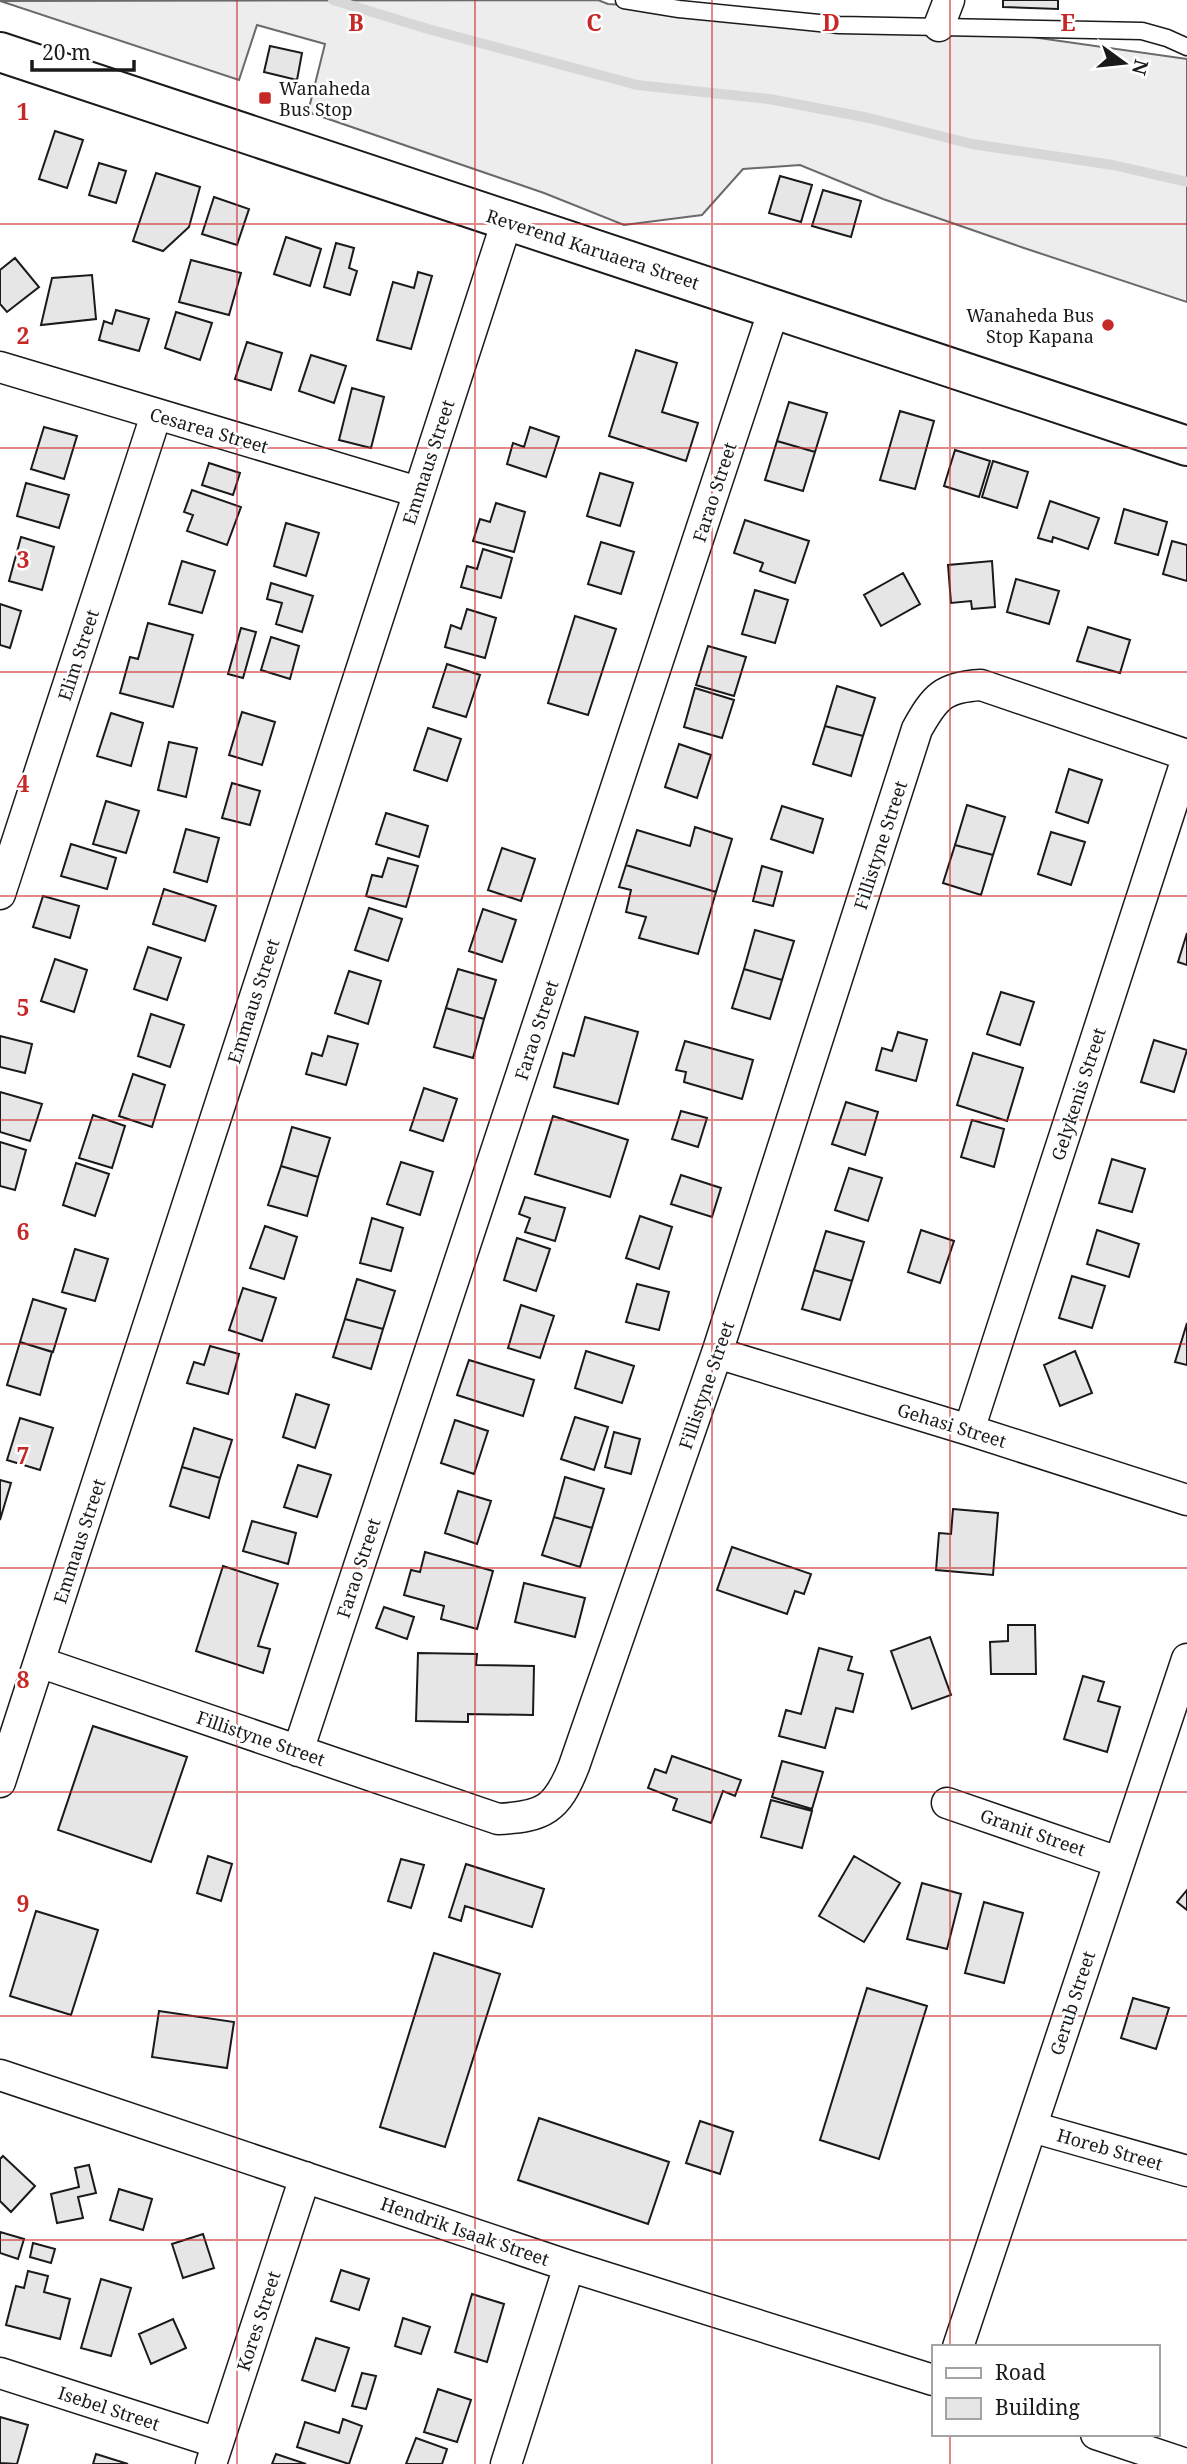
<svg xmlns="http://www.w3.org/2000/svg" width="1187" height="2464" viewBox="0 0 1187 2464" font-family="'Noto Serif',serif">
  <rect width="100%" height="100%" fill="#fff"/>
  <path fill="#ededed" stroke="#6a6a6a" stroke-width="2" d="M598,0L608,4L932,23L1187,59V302L1024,248L883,199L800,165L743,169L702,215L624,225L544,193L308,112L325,44L257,25L239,80L0,1Z"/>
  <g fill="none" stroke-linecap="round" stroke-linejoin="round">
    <path stroke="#d7d7d7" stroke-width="10" d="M333,0L428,29L637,85L769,99L869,118L972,144L1113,165L1187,182"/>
  </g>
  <path fill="#e6e6e6" stroke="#1a1a1a" stroke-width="2" d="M1003,0H1058V9L1003,7Z
    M270,46L302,53L297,80L264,72Z
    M55,131L83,140L67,188L39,179Z
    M99,163L126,171L116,203L89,195Z
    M156,173L200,187L189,227L163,251L133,241Z
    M780,176L812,185L801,222L769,213Z
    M823,190L861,201L851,237L812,226Z
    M214,197L249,209L237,245L202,234Z
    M286,237L321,249L310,286L274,274Z
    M336,243L354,248L349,268L357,271L350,295L324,287Z
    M15,258L39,287L7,312L0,304V270Z
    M191,260L241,273L229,315L179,302Z
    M418,272L432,276L411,349L377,340L393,282L414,288Z
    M92,275L96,319L41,325L52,278Z
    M116,310L149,319L139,351L99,340L104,321L112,324Z
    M176,312L212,323L200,360L165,348Z
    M247,342L282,353L271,390L235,379Z
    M636,350L677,363L662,412L698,423L686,461L609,436Z
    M311,355L346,366L334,403L299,391Z
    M352,388L384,397L371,448L339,440Z
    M789,402L827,413L815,452L777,441Z
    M900,411L934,421L915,489L880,480Z
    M44,427L77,436L64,479L31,469Z
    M530,427L559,437L546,477L507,464L513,443L524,447Z
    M777,441L815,452L803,491L765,480Z
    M955,450L990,461L979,497L944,486Z
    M993,461L1028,472L1017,508L982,497Z
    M209,463L240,473L233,495L202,485Z
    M600,473L633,483L620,526L587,516Z
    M26,483L69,495L59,528L17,516Z
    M192,490L241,507L227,545L187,531L193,515L184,512Z
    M1050,501L1099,518L1088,549L1053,537L1052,542L1038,538Z
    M496,503L525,512L514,552L473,541L480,519L490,522Z
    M1124,509L1167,522L1158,555L1115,543Z
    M745,520L809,541L795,583L760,571L763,563L734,553Z
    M286,523L319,533L306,576L274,566Z
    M21,537L54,547L42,590L9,581Z
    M1172,541L1187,545V581L1163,574Z
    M601,542L634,552L621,594L588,584Z
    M483,549L512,558L501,598L461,587L467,566L477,569Z
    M182,561L215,571L202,613L169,604Z
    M992,561L995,607L972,609L971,601L951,603L948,565Z
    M903,573L920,604L881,626L864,595Z
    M1016,579L1059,591L1049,624L1007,612Z
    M271,583L313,596L302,632L276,624L282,603L267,599Z
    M755,590L788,600L775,643L742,634Z
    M0,604L21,611L10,648L0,645Z
    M467,609L496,618L485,658L445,647L451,625L461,629Z
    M575,616L616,629L588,715L548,703Z
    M148,623L193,635L173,707L120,693L130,657L138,659Z
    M1088,627L1130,640L1120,673L1077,661Z
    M241,628L256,632L243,678L228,674Z
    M271,637L299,646L290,679L261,670Z
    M708,646L746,657L734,696L696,685Z
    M447,664L480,675L466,717L433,707Z
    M837,686L875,698L863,736L825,726Z
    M695,688L734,700L722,738L684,727Z
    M242,712L275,722L262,765L229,755Z
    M111,713L143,723L131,766L97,756Z
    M825,726L863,736L851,776L813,764Z
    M428,728L461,739L447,781L414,770Z
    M169,742L197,748L186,797L158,790Z
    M679,744L711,755L697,798L665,787Z
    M1069,769L1102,780L1088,823L1056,812Z
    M232,783L260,791L250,825L222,818Z
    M106,801L139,811L126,853L93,844Z
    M967,805L1005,817L993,855L955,845Z
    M782,806L823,819L813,853L771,839Z
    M386,813L428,826L419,857L376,844Z
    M695,827L732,839L716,892L626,865L637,830L690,846Z
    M186,829L219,838L207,882L174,872Z
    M1051,832L1085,842L1071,885L1038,874Z
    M71,844L116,858L107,889L61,876Z
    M955,845L993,855L981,895L943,883Z
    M502,848L535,859L521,901L488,890Z
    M388,858L418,866L406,907L366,896L372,875L382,877Z
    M626,865L716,892L698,954L639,938L646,917L626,912L631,890L619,887Z
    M762,866L782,872L773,906L753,901Z
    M164,889L216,906L205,941L153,924Z
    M43,896L79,906L70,938L33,927Z
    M369,908L402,919L388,961L355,950Z
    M483,909L516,920L502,962L469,951Z
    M755,930L794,941L782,980L744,969Z
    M1187,933V965L1178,962Z
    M148,947L181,958L167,1000L134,989Z
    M55,959L87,970L74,1012L41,1001Z
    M458,969L496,980L484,1019L446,1008Z
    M744,969L782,980L770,1019L732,1008Z
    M349,971L381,981L368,1024L335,1013Z
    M1001,992L1034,1002L1020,1045L987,1034Z
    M446,1008L484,1019L473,1058L434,1047Z
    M151,1014L184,1025L170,1067L138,1056Z
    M585,1017L638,1032L618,1104L554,1087L563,1053L574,1056Z
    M898,1032L927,1040L916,1081L876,1070L882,1048L892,1051Z
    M0,1036L32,1044L25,1073L0,1067Z
    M328,1036L358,1044L346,1085L306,1074L312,1053L322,1056Z
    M1154,1040L1187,1050L1174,1092L1141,1082Z
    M685,1041L753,1060L742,1099L684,1082L686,1072L676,1070Z
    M973,1053L1023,1068L1007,1121L957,1105Z
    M133,1074L165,1085L152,1127L119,1116Z
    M424,1088L457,1099L443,1141L410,1130Z
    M0,1092L42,1104L30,1141L0,1132Z
    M846,1102L878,1112L865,1155L832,1144Z
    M681,1111L707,1118L698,1147L672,1139Z
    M93,1115L125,1126L112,1168L79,1158Z
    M553,1116L628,1140L610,1197L535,1174Z
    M972,1120L1004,1129L994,1167L961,1157Z
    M292,1127L330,1138L318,1177L281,1166Z
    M0,1142L26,1150L15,1190L0,1186Z
    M1112,1159L1145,1169L1132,1212L1099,1203Z
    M401,1162L433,1172L420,1215L387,1204Z
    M76,1163L109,1174L95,1216L63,1205Z
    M281,1166L318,1177L307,1216L268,1205Z
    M849,1168L882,1178L868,1221L835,1210Z
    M681,1175L721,1188L712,1217L671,1204Z
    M525,1197L565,1208L555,1241L525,1232L530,1218L519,1214Z
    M640,1216L672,1227L659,1269L626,1258Z
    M372,1218L403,1228L391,1271L360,1263Z
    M265,1226L297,1237L284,1279L250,1268Z
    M921,1230L954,1241L940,1283L908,1272Z
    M1097,1230L1139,1244L1129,1277L1087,1264Z
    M826,1231L864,1242L852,1281L814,1270Z
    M517,1238L550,1249L536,1291L504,1280Z
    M75,1249L108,1259L95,1301L62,1292Z
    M814,1270L852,1281L840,1320L802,1309Z
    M1072,1276L1105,1286L1092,1328L1059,1318Z
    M357,1279L395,1291L383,1329L345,1319Z
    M637,1284L669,1292L659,1330L626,1322Z
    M243,1288L276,1298L262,1341L229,1330Z
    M33,1299L66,1309L53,1352L20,1342Z
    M521,1305L554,1316L540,1358L508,1348Z
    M345,1319L383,1329L371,1369L333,1357Z
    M1187,1323V1365L1175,1362Z
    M20,1342L52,1352L40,1395L7,1385Z
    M210,1346L239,1354L228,1394L187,1383L194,1362L204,1365Z
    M586,1351L634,1366L622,1403L575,1388Z
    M1075,1351L1092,1393L1060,1406L1044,1365Z
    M469,1360L534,1380L523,1416L457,1395Z
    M296,1394L329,1405L315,1448L283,1437Z
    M575,1417L608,1427L594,1470L561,1459Z
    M20,1418L53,1428L40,1470L7,1460Z
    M455,1420L488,1431L474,1474L441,1463Z
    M194,1428L232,1440L220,1478L182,1467Z
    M614,1432L640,1439L631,1474L605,1467Z
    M298,1465L331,1475L317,1517L284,1507Z
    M182,1467L220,1478L209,1518L170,1506Z
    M565,1477L604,1489L592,1528L554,1517Z
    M0,1480L11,1483L0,1520Z
    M458,1491L491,1501L477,1544L445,1533Z
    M953,1509L998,1513L993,1575L936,1570L939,1533L951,1534Z
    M554,1517L592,1528L580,1567L542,1555Z
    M252,1521L296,1533L288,1564L243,1551Z
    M732,1547L811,1574L804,1594L795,1591L787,1614L717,1590Z
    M425,1552L493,1571L477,1629L441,1619L444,1606L404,1595L411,1570L420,1572Z
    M223,1566L278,1584L258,1646L270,1649L263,1673L196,1651Z
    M524,1583L585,1598L575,1637L515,1622Z
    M384,1607L414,1617L407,1639L376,1628Z
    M1008,1625H1035L1036,1674H991L990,1642L1008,1641Z
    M930,1637L951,1695L912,1709L891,1651Z
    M819,1648L852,1657L848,1670L863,1674L853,1712L836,1708L825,1748L779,1736L786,1710L801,1714Z
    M418,1653L477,1654L476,1665L534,1666L533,1715L468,1714V1722L416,1721Z
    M1083,1676L1104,1682L1098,1701L1120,1707L1107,1752L1064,1739Z
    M93,1726L187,1757L151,1862L58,1830Z
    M672,1756L741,1780L735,1796L723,1791L711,1823L673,1810L677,1799L648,1788L655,1769L666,1773Z
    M782,1761L823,1772L812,1809L772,1797Z
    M771,1800L812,1811L802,1848L761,1837Z
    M208,1856L232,1864L221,1901L197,1893Z
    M854,1856L900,1883L864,1942L819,1916Z
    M401,1859L424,1865L411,1908L388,1901Z
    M466,1864L544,1889L532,1927L465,1906L461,1921L449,1917Z
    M922,1883L961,1894L947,1949L907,1939Z
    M1187,1890V1910L1177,1902Z
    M984,1902L1023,1913L1004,1983L965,1973Z
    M36,1911L98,1930L71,2015L10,1996Z
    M434,1953L500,1974L445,2147L380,2127Z
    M867,1988L927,2006L879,2159L820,2140Z
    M1133,1998L1169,2008L1156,2049L1121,2038Z
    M159,2011L234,2022L227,2068L152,2057Z
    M539,2118L669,2162L648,2224L518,2180Z
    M700,2121L733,2132L720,2174L686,2163Z
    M3,2156L35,2186L11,2212L0,2201V2159Z
    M89,2165L96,2193L78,2197L83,2218L57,2223L51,2194L79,2187L75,2168Z
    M119,2189L152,2199L143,2230L110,2220Z
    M0,2232L24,2239L18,2259L0,2253Z
    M203,2234L214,2268L183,2278L172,2244Z
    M33,2243L55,2249L51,2263L30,2257Z
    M341,2270L369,2279L359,2310L331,2301Z
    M28,2271L48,2276L44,2292L70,2299L60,2339L6,2325L16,2286L24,2288Z
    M101,2279L131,2288L111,2356L81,2348Z
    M472,2294L504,2304L487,2362L455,2352Z
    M403,2318L430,2327L421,2354L395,2346Z
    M173,2319L186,2348L151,2364L139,2334Z
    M316,2338L349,2348L335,2391L302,2380Z
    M362,2373L376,2376L366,2409L352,2406Z
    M438,2389L471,2400L457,2442L424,2432Z
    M0,2417L28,2425L17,2464L0,2463Z
    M343,2419L362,2426L349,2464L297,2447L305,2422L339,2433Z
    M416,2438L447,2449L442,2464H406Z
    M96,2454L128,2464H93Z
    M276,2454L306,2464H272Z"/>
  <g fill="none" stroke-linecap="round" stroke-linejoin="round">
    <g stroke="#1a1a1a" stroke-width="19">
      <path id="service" d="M624,0L679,9L839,25L1142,31L1167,38L1187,47"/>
    </g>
    <g stroke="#1a1a1a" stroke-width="33">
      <path id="minor" d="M939,26L949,0
        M0,367L418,492
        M0,894L156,415
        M717,1353L969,1430L1187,1500
        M969,1430L1187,758
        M39,1662L498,1819C544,1817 557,1809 574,1766L717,1353L917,729C935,697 943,687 981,685L1187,755
        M298,1751L774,309
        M0,1782L507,221
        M947,1803L1118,1862
        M0,2075L569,2266L933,2380
        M1032,2127L1187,2171
        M958,2347L1187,1659
        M0,2373L218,2443
        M1096,2434L1186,2464
        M211,2464L305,2177
        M506,2464L569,2266"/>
    </g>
    <g stroke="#1a1a1a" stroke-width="42">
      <path id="tertiary" d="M0,52L1187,446"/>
    </g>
    <use href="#service" stroke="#fff" stroke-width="16"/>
    <use href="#minor" stroke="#fff" stroke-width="30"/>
    <use href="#tertiary" stroke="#fff" stroke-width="38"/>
  </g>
  <path fill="none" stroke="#c62828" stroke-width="2" stroke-opacity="0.55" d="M237,0V2464M475,0V2464M712,0V2464M950,0V2347M0,224H1187M0,448H1187M0,672H1187M0,896H1187M0,1120H1187M0,1344H1187M0,1568H1187M0,1792H1187M0,2016H1187M0,2240H1187M950,2434V2464"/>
  <g fill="#c62828" stroke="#fff" stroke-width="2.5">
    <rect x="258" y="91" width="14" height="14" rx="3.5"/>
    <circle cx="1108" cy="325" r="7"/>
  </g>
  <g text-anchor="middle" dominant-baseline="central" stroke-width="5" stroke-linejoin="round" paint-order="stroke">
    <g font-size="18" fill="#1a1a1a" stroke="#fff" text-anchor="start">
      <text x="279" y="88">Wanaheda<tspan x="279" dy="21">Bus Stop</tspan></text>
      <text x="1094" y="315" text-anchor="end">Wanaheda Bus<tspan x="1094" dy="21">Stop Kapana</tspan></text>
    </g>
    <g font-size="18" fill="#1a1a1a" stroke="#fff">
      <text transform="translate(593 249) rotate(18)">Reverend Karuaera Street</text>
      <text transform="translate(209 430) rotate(16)">Cesarea Street</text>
      <text transform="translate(428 462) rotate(-72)">Emmaus Street</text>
      <text transform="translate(714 492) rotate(-72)">Farao Street</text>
      <text transform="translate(78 655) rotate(-72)">Elim Street</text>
      <text transform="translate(880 845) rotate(-72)">Fillistyne Street</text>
      <text transform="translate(253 1001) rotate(-72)">Emmaus Street</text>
      <text transform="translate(536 1030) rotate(-72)">Farao Street</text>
      <text transform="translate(1078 1094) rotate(-72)">Gelykenis Street</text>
      <text transform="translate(706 1385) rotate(-71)">Fillistyne Street</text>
      <text transform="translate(952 1425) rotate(17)">Gehasi Street</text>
      <text transform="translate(79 1541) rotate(-72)">Emmaus Street</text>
      <text transform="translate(358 1568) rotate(-72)">Farao Street</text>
      <text transform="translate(261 1738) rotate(19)">Fillistyne Street</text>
      <text transform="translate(1033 1832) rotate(19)">Granit Street</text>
      <text transform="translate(1072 2003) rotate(-72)">Gerub Street</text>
      <text transform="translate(1110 2149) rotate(16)">Horeb Street</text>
      <text transform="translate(465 2231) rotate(19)">Hendrik Isaak Street</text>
      <text transform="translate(258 2321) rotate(-72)">Kores Street</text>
      <text transform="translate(109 2408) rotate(18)">Isebel Street</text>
    </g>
  </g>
  <g font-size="23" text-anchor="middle" font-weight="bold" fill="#c62828" stroke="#fff" stroke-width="5" stroke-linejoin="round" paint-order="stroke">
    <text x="356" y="31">B</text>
    <text x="594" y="31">C</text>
    <text x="831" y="31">D</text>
    <text x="1068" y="31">E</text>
    <text x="23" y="120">1</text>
    <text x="23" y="344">2</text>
    <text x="23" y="568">3</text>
    <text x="23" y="792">4</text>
    <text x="23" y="1016">5</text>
    <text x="23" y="1240">6</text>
    <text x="23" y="1464">7</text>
    <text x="23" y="1688">8</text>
    <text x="23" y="1912">9</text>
  </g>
  <rect x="932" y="2345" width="228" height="91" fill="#ffffff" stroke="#a3a3a3" stroke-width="2"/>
  <rect x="946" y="2368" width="35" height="10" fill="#ffffff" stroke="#a3a3a3" stroke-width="2"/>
  <text x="995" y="2380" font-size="21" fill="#1a1a1a">Road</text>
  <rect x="946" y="2398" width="35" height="21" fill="#e6e6e6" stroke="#a3a3a3" stroke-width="2"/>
  <text x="995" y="2415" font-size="21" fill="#1a1a1a">Building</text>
  <g transform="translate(1124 63) rotate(105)" stroke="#ffffff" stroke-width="5" paint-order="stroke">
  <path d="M0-5L12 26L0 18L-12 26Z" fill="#1a1a1a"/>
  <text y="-10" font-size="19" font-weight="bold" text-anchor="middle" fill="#1a1a1a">N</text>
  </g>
  <path d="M32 60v10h102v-10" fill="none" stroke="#1a1a1a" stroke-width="3.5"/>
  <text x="42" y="60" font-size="21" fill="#1a1a1a" stroke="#ffffff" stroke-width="5" paint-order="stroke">20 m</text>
</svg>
